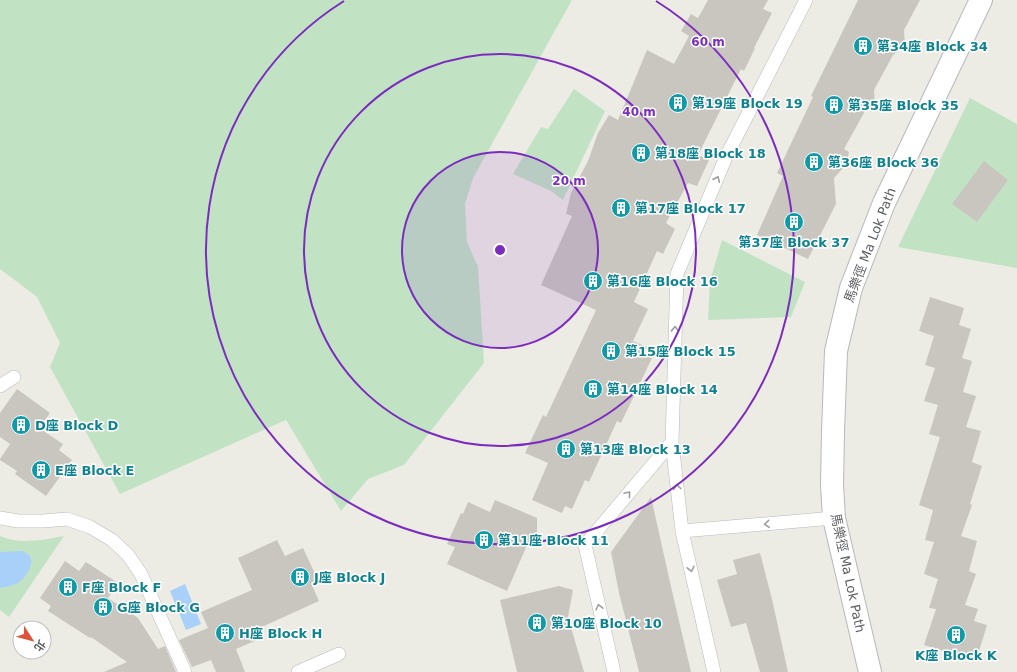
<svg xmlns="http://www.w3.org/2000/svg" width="1017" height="672" viewBox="0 0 1017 672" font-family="'DejaVu Sans','Noto Sans TC',sans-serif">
  <rect width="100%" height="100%" fill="#edece4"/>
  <path fill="#c1e3c4" d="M0,0H572L473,178L465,204L467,242L478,267L484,363L404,465L368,479L341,511L286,420L120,494L50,367L60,343L37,297L0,269Z
    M574,89L605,111L563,200L551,191L513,174L541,127L548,129Z
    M970,98L1017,124V268L898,247Z
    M722,240L805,282L791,317L708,320L710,281Z
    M0,536C20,545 43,540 64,536L9,617L0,610Z"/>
  <path fill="#a8d0f9" d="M22,551C24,552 26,553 28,554C37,563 25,579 16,584C11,586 5,587 0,588V552Z
    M185,584L201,624L186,630L170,591Z"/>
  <path fill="#c9c6c0" d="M708,0H768L763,9L772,13L754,48H755L744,71L741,69L698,155L709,160L697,186L688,183L666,223L675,229L663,254L657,251L634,302L648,309L633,341L647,347L643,354L652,358L621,423L617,421L589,482L585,480L572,509L565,506L562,513L532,500L548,463L525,453L543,415L546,417L596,310L541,285L572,216L566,214L571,193L588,161L598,133L609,115L618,120L647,50L674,64L689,36L681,31L691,14L698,18Z
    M858,0H920L904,30L905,46L893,55L874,90L875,106L865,111L844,149L849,152L846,165L834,178L836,204L808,259L757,235L783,176L777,173L813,97L811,96Z
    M984,161L1008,180L977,222L952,204Z
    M930,297L964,308L959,325L971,329L962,358L972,361L963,392L976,396L966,427L981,431L972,462L982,466L970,504L972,505L961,536L977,541L969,571L976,574L965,605L978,609L974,621L987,625L976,661L924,645L936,609L929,608L938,579L924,574L934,542L925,540L933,510L919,505L940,437L929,434L938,405L924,401L935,368L925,365L934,336L919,331Z
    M17,389L50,413L39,428L63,444L59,450L72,460L46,496L15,474L17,471L0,460V459L10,444L0,437V413Z
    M651,497L672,591L691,672H639L619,593L612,557L611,552Z
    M495,500L537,518V541L528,543L507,591L447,564L455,547L447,544L461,513L463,514L468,502L490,512Z
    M277,540L285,556L303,548L318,580L311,583L319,601L253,631L257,640L236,649L245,672H216L211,660L192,667L179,640L208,628L201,612L252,590L238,558Z
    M760,553L772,599L788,672H760L746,623L731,627L717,580L737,574L733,560Z
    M65,561L79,571L86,562L118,583L108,598L138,618L158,649L165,646L176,672H104L127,662L91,637L90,638L48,611L51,606L40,598Z
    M559,586L573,590L568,617L584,672H517L500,600Z"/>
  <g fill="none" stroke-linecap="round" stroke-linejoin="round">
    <g stroke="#b6b8bd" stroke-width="14">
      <path id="lane" d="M806,0L726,157L677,274L672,442L682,531L834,518
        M0,386L14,377
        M0,518L18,521H43L67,519L90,527L112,540L128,555L141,574L185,672
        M682,531L714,672
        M298,672L339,654
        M614,672L585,545L672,442"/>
    </g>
    <g stroke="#b6b8bd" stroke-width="24">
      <path id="street" d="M870,672L834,518L832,485L833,432L836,351L851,288L884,203L981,0"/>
    </g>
    <use href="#lane" stroke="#fff" stroke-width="13"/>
    <use href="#street" stroke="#fff" stroke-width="22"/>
  </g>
  <defs><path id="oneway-chevron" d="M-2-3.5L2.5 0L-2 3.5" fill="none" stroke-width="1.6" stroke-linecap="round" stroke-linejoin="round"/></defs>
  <g stroke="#9d9ea1">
    <use href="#oneway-chevron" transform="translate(717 179) rotate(-67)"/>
    <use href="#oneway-chevron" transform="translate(675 329) rotate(-88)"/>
    <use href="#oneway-chevron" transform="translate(677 487) rotate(-97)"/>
    <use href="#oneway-chevron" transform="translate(628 494) rotate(-50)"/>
    <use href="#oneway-chevron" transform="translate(767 524) rotate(175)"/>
    <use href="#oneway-chevron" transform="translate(691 569) rotate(77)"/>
    <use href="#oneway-chevron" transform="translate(599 607) rotate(-103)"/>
  </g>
  <circle cx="500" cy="250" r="98" fill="#7b2cbf" fill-opacity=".12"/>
  <g fill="none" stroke="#7b2cbf" stroke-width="2">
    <circle cx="500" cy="250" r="98"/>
    <circle cx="500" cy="250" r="196"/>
    <path d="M656 1A294 294 0 1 1 344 1"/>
  </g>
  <defs>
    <g id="building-disc" transform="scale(1)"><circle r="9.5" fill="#0f9aa8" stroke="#fff"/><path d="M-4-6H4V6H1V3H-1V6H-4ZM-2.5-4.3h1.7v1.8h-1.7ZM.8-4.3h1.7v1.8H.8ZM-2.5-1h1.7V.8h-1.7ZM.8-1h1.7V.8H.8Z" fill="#fff"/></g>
  </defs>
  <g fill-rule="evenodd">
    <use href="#building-disc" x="863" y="46"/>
    <use href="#building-disc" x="678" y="103"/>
    <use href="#building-disc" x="834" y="105"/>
    <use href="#building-disc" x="641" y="153"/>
    <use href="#building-disc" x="814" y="162"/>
    <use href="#building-disc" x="621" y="208"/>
    <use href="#building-disc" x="794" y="222"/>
    <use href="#building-disc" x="593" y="281"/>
    <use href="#building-disc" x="611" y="351"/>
    <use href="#building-disc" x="593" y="389"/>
    <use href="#building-disc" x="21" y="425"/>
    <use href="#building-disc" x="566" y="449"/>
    <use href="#building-disc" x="41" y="470"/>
    <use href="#building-disc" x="484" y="540"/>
    <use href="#building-disc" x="300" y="577"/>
    <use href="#building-disc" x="68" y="587"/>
    <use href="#building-disc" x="103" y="607"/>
    <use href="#building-disc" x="537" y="623"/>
    <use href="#building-disc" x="225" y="633"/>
    <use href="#building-disc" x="956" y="635"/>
  </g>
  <g text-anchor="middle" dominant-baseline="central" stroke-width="3" stroke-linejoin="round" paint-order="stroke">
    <g font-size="13" font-weight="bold" fill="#0d838f" stroke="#fff" text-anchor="start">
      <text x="877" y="46">第34座 Block 34</text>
      <text x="692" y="103">第19座 Block 19</text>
      <text x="848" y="105">第35座 Block 35</text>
      <text x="655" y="153">第18座 Block 18</text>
      <text x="828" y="162">第36座 Block 36</text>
      <text x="635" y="208">第17座 Block 17</text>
      <text x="794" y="242" text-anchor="middle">第37座 Block 37</text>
      <text x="607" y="281">第16座 Block 16</text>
      <text x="625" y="351">第15座 Block 15</text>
      <text x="607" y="389">第14座 Block 14</text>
      <text x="35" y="425">D座 Block D</text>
      <text x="580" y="449">第13座 Block 13</text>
      <text x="55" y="470">E座 Block E</text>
      <text x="498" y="540">第11座 Block 11</text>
      <text x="314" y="577">J座 Block J</text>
      <text x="82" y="587">F座 Block F</text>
      <text x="117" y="607">G座 Block G</text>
      <text x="551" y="623">第10座 Block 10</text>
      <text x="239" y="633">H座 Block H</text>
      <text x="956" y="655" text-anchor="middle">K座 Block K</text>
    </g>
    <g font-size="13" fill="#5c5e63" stroke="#fff">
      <text transform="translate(870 245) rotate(-69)">馬樂徑 Ma Lok Path</text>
      <text transform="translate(848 573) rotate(78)">馬樂徑 Ma Lok Path</text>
    </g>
  </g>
  <circle cx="500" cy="250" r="6" fill="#7b2cbf" stroke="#fff" stroke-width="2"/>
  <g font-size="12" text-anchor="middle" font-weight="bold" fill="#7b2cbf" stroke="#fff" stroke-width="3" stroke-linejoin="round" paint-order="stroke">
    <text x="708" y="46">60 m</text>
    <text x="639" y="116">40 m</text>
    <text x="569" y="185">20 m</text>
  </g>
  <g transform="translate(32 640) rotate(126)"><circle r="19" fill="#ffffff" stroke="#bebfc1"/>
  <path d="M0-3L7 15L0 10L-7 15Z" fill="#dd5239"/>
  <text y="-6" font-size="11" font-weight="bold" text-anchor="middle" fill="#5c5e63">北</text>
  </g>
</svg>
